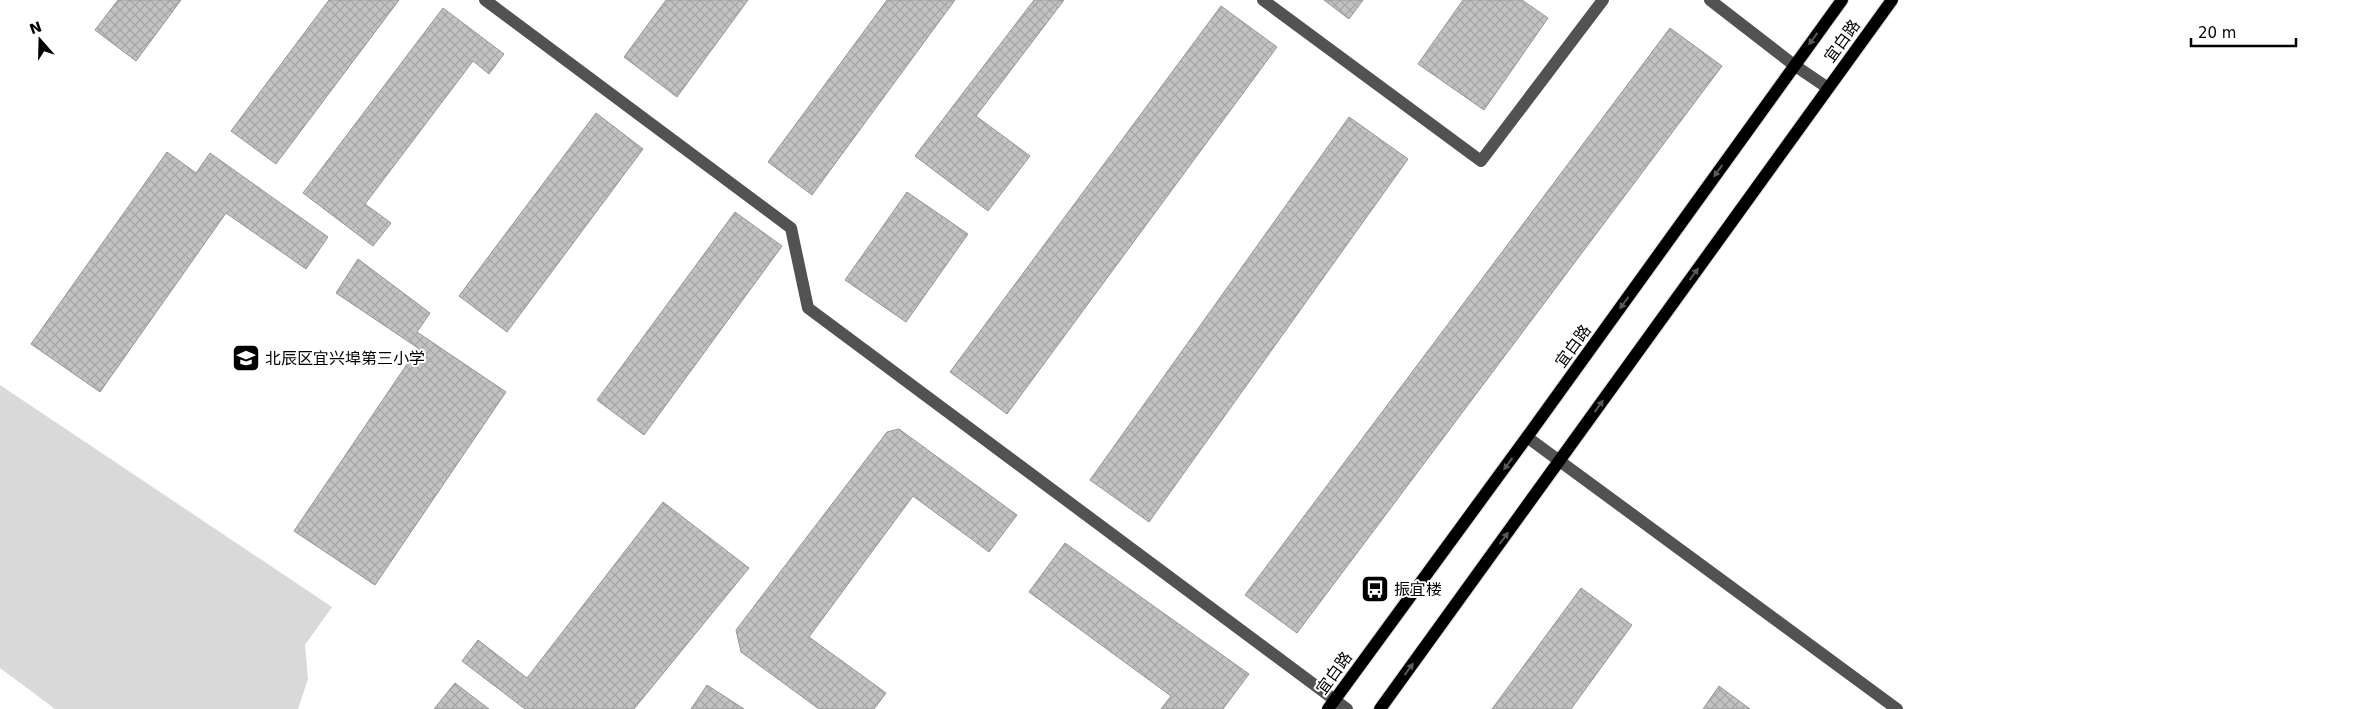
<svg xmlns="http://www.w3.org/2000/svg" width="2366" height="709" viewBox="0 0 2366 709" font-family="'DejaVu Sans','Noto Sans SC',sans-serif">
  <defs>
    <pattern id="building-cross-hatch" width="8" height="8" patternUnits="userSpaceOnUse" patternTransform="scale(1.25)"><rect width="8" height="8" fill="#c2c2c2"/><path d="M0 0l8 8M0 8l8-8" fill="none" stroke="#a5a5a5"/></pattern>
  </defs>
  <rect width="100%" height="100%" fill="#fff"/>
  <path fill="#d9d9d9" d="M0,385L332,607L305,645L308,679L298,709H55L0,668Z"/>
  <path fill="url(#building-cross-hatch)" stroke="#969696" d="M118,0H181L136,61L95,30Z
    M329,0H399L276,164L231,131Z
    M666,0H748L677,97L624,57Z
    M887,0H955L812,195L768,162Z
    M1034,0H1064L976,116L1030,156L988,211L915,156Z
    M1324,0H1363L1349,19Z
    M1463,0H1522L1548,18L1484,110L1418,64Z
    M1221,6L1277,47L1007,414L950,372Z
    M443,8L504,54L489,74L473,61L365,204L391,223L373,246L303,193Z
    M1670,28L1722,66L1297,633L1245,595Z
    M596,113L643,149L507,332L459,296Z
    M1349,117L1408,159L1149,522L1090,480Z
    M167,152L196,173L210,153L328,237L306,269L226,213L100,392L31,344Z
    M907,192L968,234L906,322L845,280Z
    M735,212L782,246L644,435L597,400Z
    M358,259L430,313L417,332L506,392L375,585L294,531L418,348L336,293Z
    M899,429L1017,515L989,552L913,496L809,637L886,693L874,709H819L741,652L736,630L887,432Z
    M663,502L749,568L634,709H525L462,661L478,640L527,678Z
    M1065,543L1249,674L1223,709H1161L1171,696L1029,592Z
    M1581,588L1632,625L1571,709H1492Z
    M455,683L489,709H434Z
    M707,685L744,709H691Z
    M1719,686L1750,709H1703Z"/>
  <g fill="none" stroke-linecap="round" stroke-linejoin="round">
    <g stroke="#dbdbdb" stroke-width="14">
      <path id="major" d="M1328,709L1527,437L1842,0
        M1380,709L1892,0"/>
    </g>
    <path stroke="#525252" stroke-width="12" d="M485,0L791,228L808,308L1347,709
      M1263,0L1481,161L1603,0
      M1710,0L1794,65L1828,88
      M1527,437L1897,709"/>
    <use href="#major" stroke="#000" stroke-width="12"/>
  </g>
  <defs><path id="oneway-solid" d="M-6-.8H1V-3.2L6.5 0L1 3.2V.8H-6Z" transform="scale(1.25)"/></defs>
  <g fill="#595959">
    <use href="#oneway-solid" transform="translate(1813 39) rotate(126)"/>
    <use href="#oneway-solid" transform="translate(1718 171) rotate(126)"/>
    <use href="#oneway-solid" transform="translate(1694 274) rotate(-54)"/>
    <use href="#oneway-solid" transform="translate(1624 303) rotate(126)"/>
    <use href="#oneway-solid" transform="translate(1599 406) rotate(-54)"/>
    <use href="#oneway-solid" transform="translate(1508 464) rotate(126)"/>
    <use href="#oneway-solid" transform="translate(1504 538) rotate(-54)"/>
    <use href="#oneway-solid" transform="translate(1409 669) rotate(-54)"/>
  </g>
  <defs>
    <g id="school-square" transform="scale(1.4375)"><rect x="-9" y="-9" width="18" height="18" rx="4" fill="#000" stroke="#fff"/><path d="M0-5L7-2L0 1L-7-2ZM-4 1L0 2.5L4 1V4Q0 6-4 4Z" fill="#fff"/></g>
    <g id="bus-square" transform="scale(1.4375)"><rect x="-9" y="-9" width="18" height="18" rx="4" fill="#000" stroke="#fff"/><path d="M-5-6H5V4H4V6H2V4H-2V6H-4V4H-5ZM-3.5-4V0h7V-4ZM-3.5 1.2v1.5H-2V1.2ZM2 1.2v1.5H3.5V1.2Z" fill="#fff"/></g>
  </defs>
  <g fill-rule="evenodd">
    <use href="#school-square" x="246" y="358"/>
    <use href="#bus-square" x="1375" y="589"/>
  </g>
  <g text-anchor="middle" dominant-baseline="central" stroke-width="4" stroke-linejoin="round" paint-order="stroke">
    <g font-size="16" fill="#000" stroke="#fff">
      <text transform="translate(1842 41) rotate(-54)">宜白路</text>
      <text transform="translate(1573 346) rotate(-54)">宜白路</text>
      <text transform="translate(1334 673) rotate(-54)">宜白路</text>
    </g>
    <g font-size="16" fill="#000" stroke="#fff" text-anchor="start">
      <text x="265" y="358">北辰区宜兴埠第三小学</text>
      <text x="1394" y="589">振宜楼</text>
    </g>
  </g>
  <g transform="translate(40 40) rotate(340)" stroke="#ffffff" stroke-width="4" paint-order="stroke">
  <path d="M0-4L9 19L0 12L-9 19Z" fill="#000000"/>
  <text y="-8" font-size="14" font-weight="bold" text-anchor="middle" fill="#000000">N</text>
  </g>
  <path d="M2191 38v8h105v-8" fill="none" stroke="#000000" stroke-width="2.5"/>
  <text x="2198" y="38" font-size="15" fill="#000000" stroke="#ffffff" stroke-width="4" paint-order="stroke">20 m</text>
</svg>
